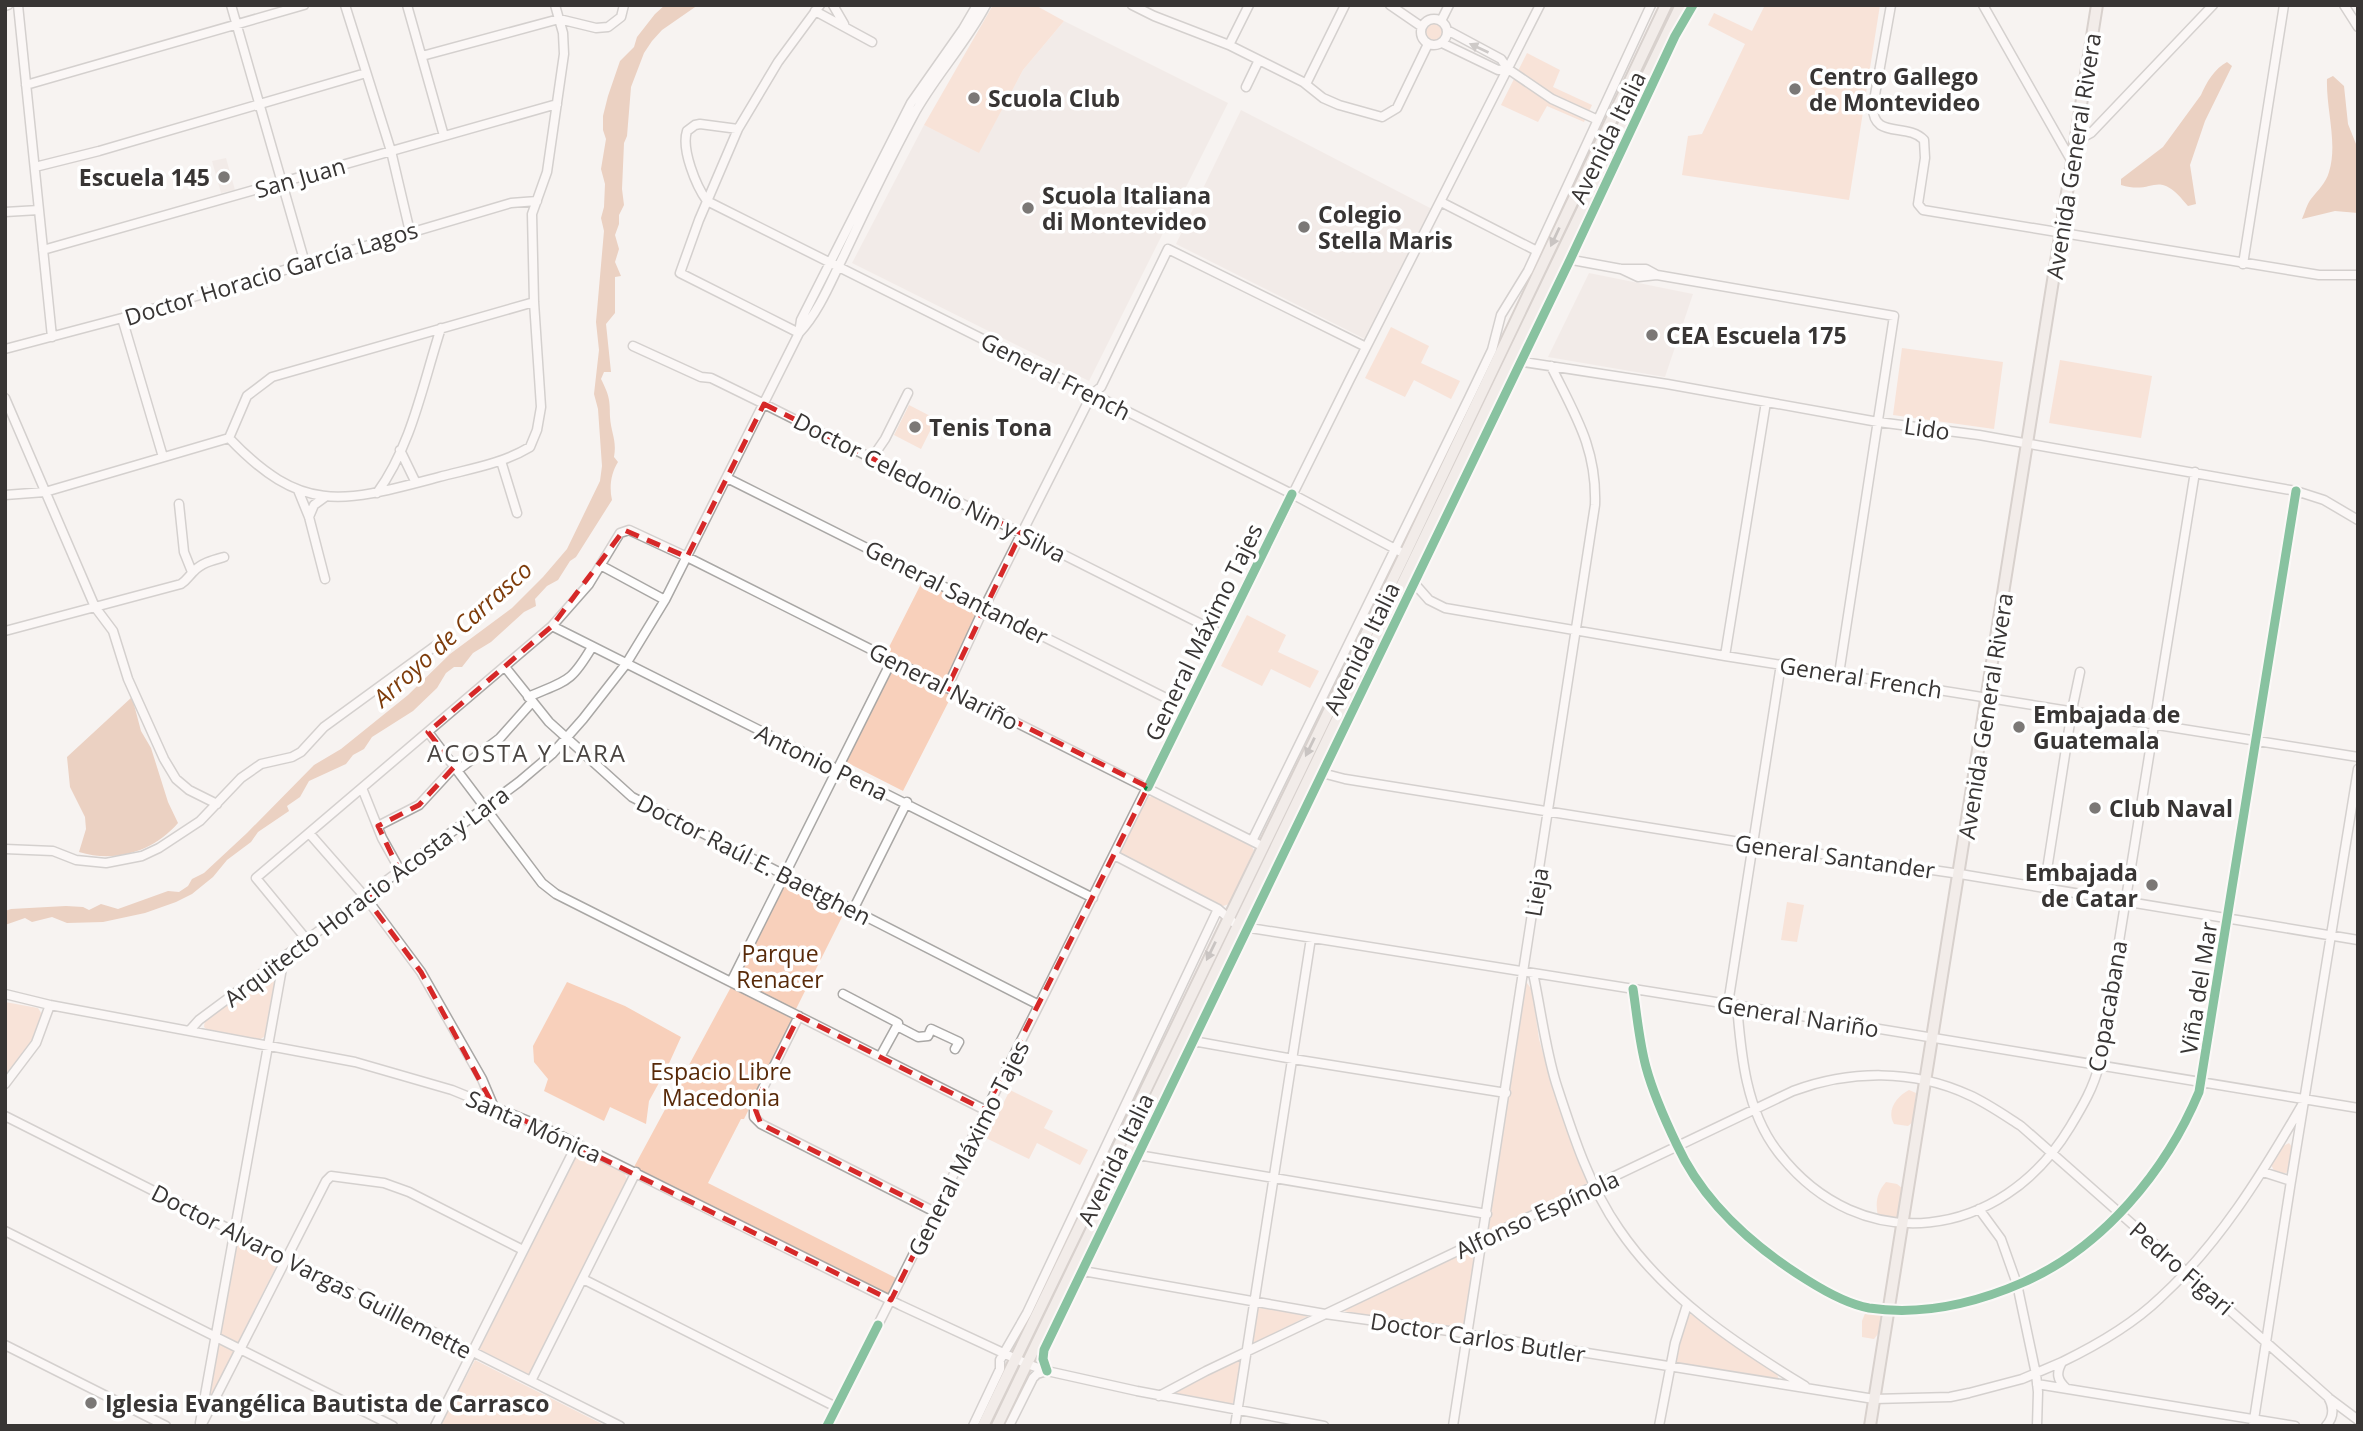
<svg xmlns="http://www.w3.org/2000/svg" width="2363" height="1431" viewBox="0 0 2363 1431" font-family="'Open Sans',sans-serif">
  <rect width="100%" height="100%" fill="#f7f3f1"/>
  <path fill="#ece3de" d="M1064,21L1228,103L1089,381L852,263L924,125L979,152L1023,70Z
    M1241,110L1432,209L1365,339L1176,244Z
    M226,158L235,190L221,193L212,161Z
    M1589,273L1693,294L1665,377L1548,357Z"/>
  <path fill="#f8d0bb" d="M993,5H1035L1064,21L1023,70L979,153L924,125Z
    M1673,5H1679L1511,347L1509,345Z
    M1765,5H1880L1849,200L1682,175L1688,136L1702,134L1745,44L1708,25L1714,13L1752,31Z
    M1423 32a11 11 0 1 1 22 0a11 11 0 1 1-22 0Z
    M1527,53L1560,70L1553,87L1592,105L1584,122L1547,106L1538,122L1501,105Z
    M1391,327L1429,346L1421,363L1460,381L1451,399L1414,380L1405,397L1365,378Z
    M1902,348L2003,362L1994,429L1893,415Z
    M2060,360L2152,376L2141,438L2049,423Z
    M909,405L936,419L921,449L894,435Z
    M923,580L978,608L979,615L945,680L942,681L886,653Z
    M1247,615L1286,635L1278,652L1319,671L1310,688L1271,669L1262,686L1221,666Z
    M895,668L952,695L903,791L846,762L888,673Z
    M1152,796L1249,843L1254,850L1229,904L1223,906L1121,854V848L1145,799Z
    M785,883L845,911L795,1011L738,982L737,978Z
    M1787,902L1804,905L1797,942L1781,940Z
    M1228,928L1230,929L1045,1316H1042Z
    M271,970L278,974L267,1035L259,1040L209,1031L204,1027L205,1019Z
    M567,982L625,1006L681,1037L666,1070L649,1101L646,1124L610,1107L604,1121L544,1091L548,1079L534,1062L533,1046Z
    M1527,983L1532,990L1539,1039L1552,1085L1589,1184L1489,1231L1486,1228L1525,984Z
    M731,987L794,1019L744,1119H741L708,1183L896,1278L888,1296L634,1167Z
    M5,1002L38,1008L43,1016L36,1037L5,1078Z
    M1010,1090L1053,1111L1044,1128L1088,1150L1080,1165L1037,1143L1029,1159L986,1138Z
    M1909,1090L1916,1093L1913,1122L1908,1126L1894,1124C1886,1110 1897,1096 1909,1090Z
    M2289,1143L2292,1147L2288,1172L2283,1174L2275,1172L2271,1165L2283,1146Z
    M585,1151L624,1172L627,1180L532,1371L526,1376L479,1353L480,1348L573,1162L579,1153Z
    M1886,1182L1897,1184L1903,1189L1900,1215L1897,1218L1878,1216C1875,1203 1877,1192 1886,1182Z
    M239,1238L276,1256L279,1261L237,1344L220,1337L218,1331L235,1242Z
    M1472,1245L1477,1246L1463,1330L1342,1311Z
    M1260,1306L1312,1314L1255,1343L1251,1341L1256,1308Z
    M1866,1311L1882,1314L1878,1334L1874,1339L1862,1337V1321Z
    M1691,1314L1777,1374L1779,1380L1677,1365L1674,1358L1687,1315Z
    M218,1344L233,1350L234,1353L207,1406Z
    M1240,1359C1243,1370 1240,1396 1232,1404L1169,1395L1180,1387Z
    M475,1360L606,1426H440Z"/>
  <path fill="#dba88a" d="M665,5H698L662,30L652,41L644,53L631,87L627,136L624,143L622,189L624,205L619,215V224L615,235L619,249L615,262L621,276L615,277V313L606,324L611,372H604L601,379C609,395 610,399 610,417C611,433 617,440 614,457L618,462C611,473 609,487 612,500L576,557L570,561L558,580L547,586L535,599L536,606L524,612L491,642L473,653L462,667H454L446,673L437,688L413,711L372,737L364,749L353,755L346,764L309,781L300,797L287,806L289,811L258,832L251,842L227,860L213,877L192,894L176,902L145,913L103,922L67,923L52,917L32,922L25,918L5,925V911L11,909L66,906L83,907L89,910L101,904L118,909L168,891L179,892L188,886L192,879L204,873L247,833L314,765L341,749L408,695L450,654L512,608L543,577L567,549L600,481L602,466L598,409L594,394L599,350L596,322L604,231L601,218L604,207L605,184L601,169L606,139L603,130V116L608,96L620,61L634,47L637,37L655,14Z
    M2227,62L2232,66L2205,121L2190,165L2196,204L2188,206C2156,166 2156,196 2121,185V179L2163,147L2201,95C2206,83 2215,68 2227,62Z
    M2333,76L2344,86L2348,124L2358,149V213L2335,211L2302,219C2305,212 2307,204 2311,199C2318,190 2326,183 2329,172C2338,143 2326,110 2327,79Z
    M132,697L141,731L151,748L168,802L178,823C153,852 115,863 79,852L86,829L85,817L70,787L67,757Z"/>
  <g fill="none" stroke-linecap="round" stroke-linejoin="round">
    <g stroke="#a9a7a5" stroke-width="11">
      <path id="minor" d="M18,5L52,337
        M231,5L305,263
        M345,5L391,151L410,232
        M407,5L444,136
        M833,5L844,24
        M1132,5L1154,16L1229,45L1303,82L1323,98L1339,105L1382,117L1397,108L1428,44
        M1390,5L1422,27
        M1891,5L1873,106C1872,140 1907,122 1924,140L1925,158L1918,204L1923,210L2319,275H2358
        M1983,5L2071,160
        M2344,5L2358,27
        M5,6L8,5
        M815,11L872,42
        M1421 32a13 13 0 1 1 26 0a13 13 0 1 1-26 0Z
        M1441,21L1449,5
        M1447,30L1501,59L1508,69
        M1442,43L1498,70L1508,69
        M1229,45L1249,5
        M422,56L559,19L596,28L608,27L621,17L624,5
        M1508,69L1552,99L1598,120
        M1306,84L1345,5
        M26,85L304,5
        M1246,87L1259,60
        M738,129L700,124L695,125L687,131C681,149 696,186 707,201L1292,494L1399,551
        M2074,142L2091,133L2213,5
        M35,167L99,151L366,73
        M1441,202L1537,251
        M5,212L39,210
        M43,250L557,104
        M1567,259L1621,269H1646L1657,275L1894,316L1839,674
        M2243,264L2284,5
        M1621,269L1638,277L1657,275
        M122,318L163,457
        M799,333L680,273L699,220L738,129L778,62L820,5
        M799,333L801,320L911,103L963,29L977,5
        M633,346L701,377L711,378L764,404L1223,635
        M5,349L122,318L511,203L537,201
        M1517,361L1667,384L1878,422L1979,435L2296,491L2324,500L2358,520
        M5,398L95,607L113,631L128,679L164,759L176,779L189,790L217,804
        M229,438C303,516 344,502 439,477C469,469 502,464 530,447L537,430L541,407L534,302L532,214L547,172L564,54L563,33L555,5
        M229,438L247,396L272,377L534,302
        M400,450L416,483
        M872,458L885,439L908,393
        M501,461L517,513
        M727,478L1186,708
        M298,490L309,517L325,579
        M377,493C412,445 423,383 441,328
        M5,495L45,492L229,438
        M179,504L184,552L192,572
        M309,517L314,505L325,497
        M602,566L665,600
        M1414,583L1429,600L1445,608L1725,656L2358,757
        M552,626L1093,898
        M5,631L181,584C187,580 188,577 193,572C201,563 213,560 224,557
        M1725,656L1766,402
        M505,667L549,722L632,797L1039,1005
        M947,688L985,606L1092,394L1101,387L1168,249L1366,347
        M528,697C567,680 570,684 592,647
        M428,732L542,883L556,894L985,1110
        M458,770L500,738L532,702
        M1319,770L1322,773L1345,779L1752,844L1960,874L2358,940
        M362,788L382,838L401,872
        M378,826L419,805L455,766
        M309,833L366,898L421,972L482,1079L493,1105
        M1252,841L1469,398L1492,350L1501,315L1528,271L1651,5
        M5,849L53,851L76,860L106,863L142,856L159,848L200,821L241,778L261,764L292,757L301,752L324,727L442,641
        M1114,855L1218,909L1233,922
        M2044,889L2072,710L2080,672
        M853,910L907,802
        M1244,927L1728,1004L2358,1108
        M307,940L256,878L552,626L589,584L620,533L629,530L687,557L1262,846
        M1533,973C1541,1010 1545,1047 1556,1083C1572,1132 1589,1186 1619,1229C1665,1297 1736,1344 1805,1386
        M731,982L892,660
        M1633,989C1637,1015 1639,1041 1646,1067C1653,1093 1665,1120 1677,1145C1704,1204 1754,1247 1807,1280C1826,1292 1847,1304 1869,1308C1922,1316 1976,1303 2024,1282C2103,1247 2166,1171 2199,1092L2296,491
        M5,994L50,1005L355,1062L452,1090L543,1127L900,1305L1027,1364L1047,1371L1137,1391L1324,1426
        M843,994L898,1023L897,1026L918,1037L928,1036L931,1029L959,1042L955,1049
        M1728,1004L1781,664
        M1737,1005C1741,1055 1746,1111 1778,1152C1861,1260 2002,1240 2070,1127C2082,1107 2094,1087 2099,1065L2195,472
        M799,1016L754,1106V1117L761,1124L935,1212
        M190,1030L199,1020L519,782L552,754L583,719L626,664L665,600L799,333C819,312 831,281 844,255C866,208 888,162 913,116C934,77 965,45 986,5
        M1193,1041L1293,1059L1506,1093
        M880,1057L897,1026
        M5,1084L36,1043L50,1005
        M5,1116L620,1426
        M1138,1155L1487,1214
        M2291,1181L2358,769
        M1979,1209L2001,1239L2017,1284L2036,1374L2038,1392L2037,1426
        M5,1231L393,1426
        M1083,1271L1325,1314L1456,1332L1874,1399L1950,1397L1969,1393L2022,1379L2062,1362C2056,1373 2057,1380 2066,1388
        M583,1279L836,1407
        M5,1345L166,1426
        M2062,1362C2097,1345 2132,1325 2160,1298C2219,1244 2262,1174 2302,1105
        M1047,1371L1043,1359L1044,1350L1570,260L1675,36L1693,5
        M531,1381L636,1172
        M2037,1384L2295,1426
        M1159,1396L1206,1371L1793,1091C1850,1070 1913,1069 1969,1095C1987,1103 2004,1115 2021,1126L2328,1397C2334,1407 2334,1417 2326,1426
        M2330,1399L2358,1420
        M200,1423L284,957
        M201,1426L326,1181L331,1176L384,1183L409,1192L523,1250
        M435,1426L577,1144
        M827,1426L1039,1005L1350,379L1540,5
        M973,1426L1000,1369V1360L1027,1313L1218,909
        M1009,1426L1033,1378L1037,1374L1047,1371
        M1235,1426L1311,938
        M1453,1426L1595,505C1597,448 1575,415 1551,366
        M1659,1426L1675,1343L1687,1305
        M2253,1426L2291,1181L2263,1172"/>
    </g>
    <g stroke="#b2a8a2" stroke-width="14">
      <path id="major" d="M983,1426L1405,554L1666,5
        M997,1426L1681,5
        M1870,1426L2097,5"/>
    </g>
    <use href="#minor" stroke="#fefdfd" stroke-width="8"/>
    <use href="#major" stroke="#eae5e1" stroke-width="10"/>
    <g stroke="#fff" stroke-width="13">
      <path id="cycleway" d="M1148,787L1292,494
        M1633,989C1637,1015 1639,1041 1646,1067C1653,1093 1665,1120 1677,1145C1704,1204 1754,1247 1807,1280C1826,1292 1847,1304 1869,1308C1922,1316 1976,1303 2024,1282C2103,1247 2166,1171 2199,1092L2296,491
        M1047,1371L1043,1359L1044,1350L1570,260L1675,36L1693,5
        M827,1426L878,1325"/>
    </g>
    <use href="#cycleway" stroke="#00873e" stroke-width="9"/>
  </g>
  <defs><path id="oneway-solid" d="M-6-.8H1V-3.2L6.5 0L1 3.2V.8H-6Z" transform="scale(1.75)"/></defs>
  <use fill="#9b9998" href="#oneway-solid" transform="translate(1479 48) rotate(-155)"/>
  <g fill="#918d8a">
    <use href="#oneway-solid" transform="translate(1555 237) rotate(115)"/>
    <use href="#oneway-solid" transform="translate(1310 747) rotate(116)"/>
    <use href="#oneway-solid" transform="translate(1211 951) rotate(116)"/>
  </g>
  <path d="M0 0H2363V1431H0ZM764,404L1021,533L947,688L1148,787L985,1110L799,1016L754,1106L761,1124L935,1212L891,1300L493,1105L421,972L366,898L400,872L378,826L419,805L455,766L428,732L552,626L624,530L687,557Z" fill="#f7f3f1" fill-opacity=".55" fill-rule="evenodd"/>
  <path fill="none" stroke="#d62828" stroke-width="5" stroke-dasharray="14 9" stroke-linejoin="round" d="M764,404L1021,533L947,688L1148,787L985,1110L799,1016L754,1106L761,1124L935,1212L891,1300L493,1105L421,972L366,898L400,872L378,826L419,805L455,766L428,732L552,626L624,530L687,557Z"/>
  <g fill="#7b7876" stroke="#fff" stroke-width="2.5">
    <circle cx="1795" cy="89" r="7"/>
    <circle cx="974" cy="98" r="7"/>
    <circle cx="224" cy="177" r="7"/>
    <circle cx="1028" cy="208" r="7"/>
    <circle cx="1304" cy="227" r="7"/>
    <circle cx="1652" cy="335" r="7"/>
    <circle cx="915" cy="427" r="7"/>
    <circle cx="2019" cy="727" r="7"/>
    <circle cx="2095" cy="808" r="7"/>
    <circle cx="2152" cy="885" r="7"/>
    <circle cx="91" cy="1403" r="7"/>
  </g>
  <g text-anchor="middle" dominant-baseline="central" stroke-width="7" stroke-linejoin="round" paint-order="stroke">
    <g font-size="23" font-weight="bold" fill="#383534" stroke="#fff" text-anchor="start">
      <text x="1809" y="76">Centro Gallego<tspan x="1809" dy="26">de Montevideo</tspan></text>
      <text x="988" y="98">Scuola Club</text>
      <text x="210" y="177" text-anchor="end">Escuela 145</text>
      <text x="1042" y="195">Scuola Italiana<tspan x="1042" dy="26">di Montevideo</tspan></text>
      <text x="1318" y="214">Colegio<tspan x="1318" dy="26">Stella Maris</tspan></text>
      <text x="1666" y="335">CEA Escuela 175</text>
      <text x="929" y="427">Tenis Tona</text>
      <text x="2033" y="714">Embajada de<tspan x="2033" dy="26">Guatemala</tspan></text>
      <text x="2109" y="808">Club Naval</text>
      <text x="2138" y="872" text-anchor="end">Embajada<tspan x="2138" dy="26">de Catar</tspan></text>
      <text x="105" y="1403">Iglesia Evangélica Bautista de Carrasco</text>
    </g>
    <g font-size="23" fill="#383534" stroke="#fff">
      <text transform="translate(1607 137) rotate(-64)">Avenida Italia</text>
      <text transform="translate(2073 156) rotate(-81)">Avenida General Rivera</text>
      <text transform="translate(300 177) rotate(-16)">San Juan</text>
      <text transform="translate(271 273) rotate(-17)">Doctor Horacio García Lagos</text>
      <text transform="translate(1056 376) rotate(27)">General French</text>
      <text transform="translate(1927 428) rotate(8)">Lido</text>
      <text transform="translate(930 487) rotate(27)">Doctor Celedonio Nin y Silva</text>
      <text transform="translate(957 592) rotate(27)">General Santander</text>
      <text transform="translate(1203 632) rotate(-64)">General Máximo Tajes</text>
      <text transform="translate(1361 648) rotate(-64)">Avenida Italia</text>
      <text transform="translate(1861 677) rotate(9)">General French</text>
      <text transform="translate(944 686) rotate(27)">General Nariño</text>
      <text transform="translate(1985 716) rotate(-81)">Avenida General Rivera</text>
      <text transform="translate(822 762) rotate(26)">Antonio Pena</text>
      <text transform="translate(1835 856) rotate(8)">General Santander</text>
      <text transform="translate(754 859) rotate(27)">Doctor Raúl E. Baetghen</text>
      <text transform="translate(1536 892) rotate(-81)">Lieja</text>
      <text transform="translate(366 896) rotate(-37)">Arquitecto Horacio Acosta y Lara</text>
      <text transform="translate(2198 988) rotate(-81)">Viña del Mar</text>
      <text transform="translate(2107 1006) rotate(-80)">Copacabana</text>
      <text transform="translate(1798 1016) rotate(9)">General Nariño</text>
      <text transform="translate(534 1126) rotate(24)">Santa Mónica</text>
      <text transform="translate(968 1148) rotate(-63)">General Máximo Tajes</text>
      <text transform="translate(1115 1159) rotate(-64)">Avenida Italia</text>
      <text transform="translate(1537 1214) rotate(-25)">Alfonso Espínola</text>
      <text transform="translate(2182 1268) rotate(41)">Pedro Figari</text>
      <text transform="translate(312 1271) rotate(27)">Doctor Alvaro Vargas Guillemette</text>
      <text transform="translate(1478 1337) rotate(9)">Doctor Carlos Butler</text>
    </g>
    <g font-size="23" fill="#582a09" stroke="#fff">
      <text x="780" y="953">Parque<tspan x="780" dy="26">Renacer</tspan></text>
      <text x="721" y="1071">Espacio Libre<tspan x="721" dy="26">Macedonia</tspan></text>
    </g>
    <g font-size="24" font-style="italic" fill="#7e3c0b" stroke="#fff">
      <text transform="translate(452 633) rotate(-42)">Arroyo de Carrasco</text>
    </g>
    <g font-size="24" letter-spacing="2" fill="#4a4542" stroke="#fff">
      <text x="527" y="752">ACOSTA Y LARA</text>
    </g>
  </g>
  <rect width="2363" height="1431" fill="none" stroke="#383534" stroke-width="14"/>
</svg>
